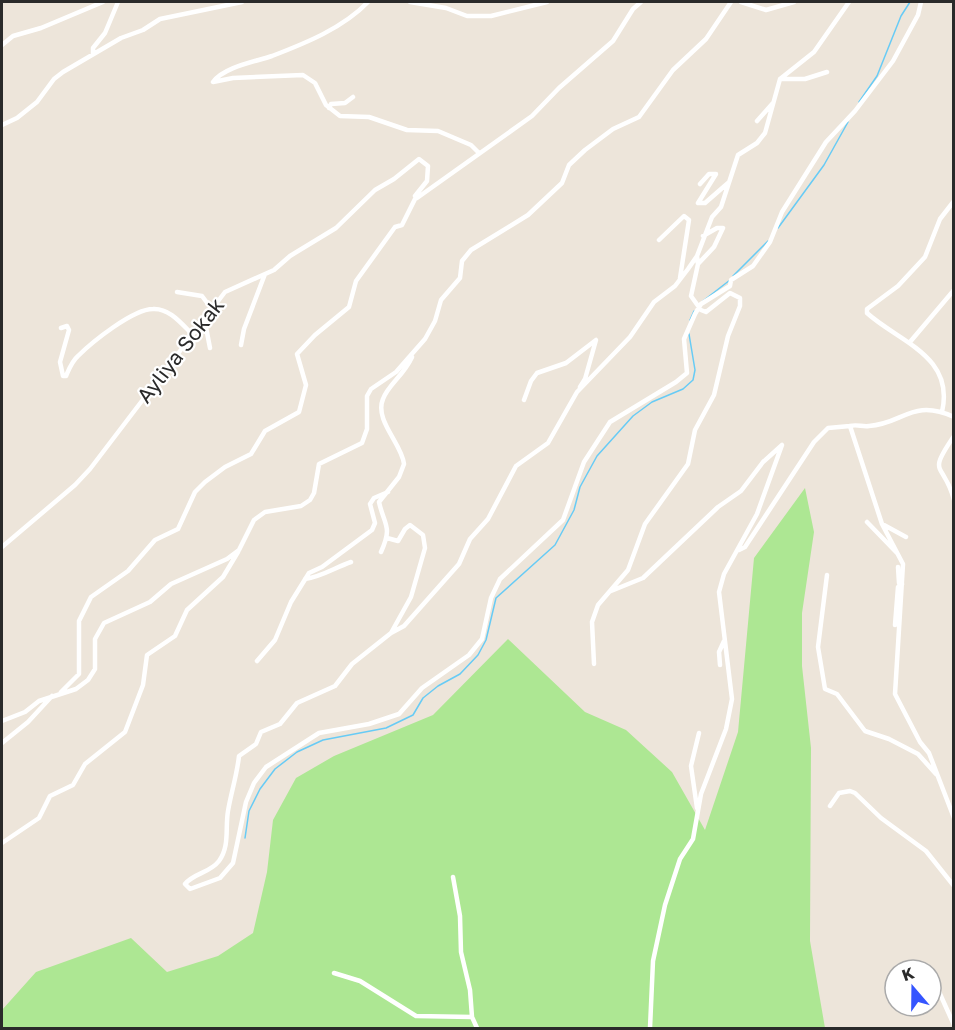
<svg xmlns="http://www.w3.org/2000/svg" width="955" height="1030" viewBox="0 0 955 1030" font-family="'Golos Text',sans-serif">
  <rect width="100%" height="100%" fill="#ede5da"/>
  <path fill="#ade793" d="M805,488L814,532L802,613V666L811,748L810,941L825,1028H2V1010L36,972L131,938L167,972L218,956L253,933L267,872L273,820L296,778L334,756L433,715L508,639L585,712L626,730L672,772L705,830L738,732L754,558Z"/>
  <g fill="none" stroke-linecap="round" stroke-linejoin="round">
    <path stroke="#67cbf5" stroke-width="1.5" d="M859,102L877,76L901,16L910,2
      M778,228L824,165L848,122
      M733,276L768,241
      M703,301L730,280
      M690,320L694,311
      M245,838L249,811L260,789L275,769L297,752L323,740L386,728L413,715L423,698L438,686L460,674L478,655L486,640L496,598L555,545L574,510L580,487L597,456L633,416L652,402L683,389L693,380L695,370L689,334"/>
    <path stroke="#fff" stroke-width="4.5" d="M368,2C343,28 306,43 272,56C254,62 224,67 213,82L233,78L303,75L315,83L326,105L340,116L369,117L407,130L438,131L471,145L479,153
      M410,2L446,8L467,16H491L547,2
      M741,2L766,10L794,2
      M2,45L13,36L41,28L103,2
      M93,54V48L105,33L118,2
      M780,79H805L827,72
      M329,108L331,104L345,103L353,97
      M757,121L773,103
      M2,125L17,118L37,102L54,79L63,72L121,38L143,30L160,19L242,2
      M700,184L709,174H716L698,203H705L728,183
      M659,240L684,216L689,220L680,278
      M698,264L714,247L723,228H717L703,236
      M177,292L202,296L211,308
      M204,317L210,348
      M61,328L67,326L69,330L60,362L63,376H66C69,369 72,361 78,356C92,342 133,309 153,309C169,308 181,323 191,333
      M910,342L954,290
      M241,345L244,329L265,274
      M524,400L531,381L537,373L566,363L596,340L585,379L580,387
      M942,412C955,356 899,342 867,313V309L898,286L925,257L940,219L954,201
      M954,417C912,398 903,424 869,426C862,427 857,424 850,426L882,524L903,564L895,694L920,742L929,753L954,818
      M954,436C926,477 944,461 954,500
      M867,522L897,553
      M884,525L906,537
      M387,538L398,541L405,529L410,525L423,535L425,548L411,597L391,633L352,664L335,686L297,703L280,724L261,732L256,744L239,756C237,775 231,793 228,811C225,828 230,846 219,861C210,873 194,873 185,884L190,889L220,878L233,863L246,802L254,783L266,767L319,733L369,724L399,714L422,688L469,655L482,639L491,598L500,579L563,520L584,462L610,422L676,382L687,373L684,339L695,314L701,304L730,286L731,280L753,266L770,242L782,212L826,142L855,111L893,61L918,15L921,2
      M2,547L75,485L90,469L225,292L274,270L290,256L336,228L375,190L394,179L419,159L428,166L427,181L415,196L417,198L532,116L559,88L613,41L633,9L641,2
      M739,550L745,547L814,442L828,428L850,426
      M381,552C393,526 384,525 379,502L399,477L404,464C402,444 374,420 383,399C388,385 404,375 412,357
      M898,567L899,583L902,584
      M827,575L818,647L825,689L837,694L865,731L889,739L918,754L936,774
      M305,579C321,577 336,567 351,562
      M611,591L643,578L718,507L741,491L763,462L782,445L757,514L724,574L719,592L732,699L726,729L701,794L693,839L680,859L665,905L653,961L650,1028
      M895,625L898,587L902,584
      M391,633L404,626L459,564L470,539L488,519L516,466L548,443L577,392L630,337L654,302L675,286L688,269L697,256L712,217L721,207L738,155L757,143L765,133L780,79L814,52L849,2
      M257,661L275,640L291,602L309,573L322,567L372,530L375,523L370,504L374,498L388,492
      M594,664L592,622L598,605L628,570L645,524L688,464L695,430L714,395L728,336L740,306V298L730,293L706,312L701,310L691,296L698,264L697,256
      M720,665L719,652L724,641
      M61,692L79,674V621L91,597L128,571L155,540L178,529L195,492L205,482L225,467L251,454L265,431L299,412L306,385L297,354L315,335L349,307L356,281L395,227L402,225L415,199
      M2,721L25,712L39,701L76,689L88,680L95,669V639L104,623L150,602L171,584L227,559L239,550L254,520L265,512L301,506L310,500L314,493L319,464L362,443L367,429V396L371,389L396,372L425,339L435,321L441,300L460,278L462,261L471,250L528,215L562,183L569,165L585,150L613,129L639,117L673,70L706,39L731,2
      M2,743L28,722L52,696
      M830,806L839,793L850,791L855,793L881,818L926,851L954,886
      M697,808L691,766L699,733
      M2,843L39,818L50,796L73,785L85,764L125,732L143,685L147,655L175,636L187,610L223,577L238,552
      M453,877L460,916L461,952L470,990L472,1017
      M334,973L360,981L416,1016L472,1017L477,1028
      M936,985L954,1025"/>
  </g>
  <g text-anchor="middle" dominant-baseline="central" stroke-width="4.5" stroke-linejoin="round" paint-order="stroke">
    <g font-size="21" fill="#2a2a2a" stroke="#fff">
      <text transform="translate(180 350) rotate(-52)">Ayliya Sokak</text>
    </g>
  </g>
  <rect width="955" height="1030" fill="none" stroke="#2a2a2a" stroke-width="6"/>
  <g transform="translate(913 988) rotate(340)"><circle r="28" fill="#ffffff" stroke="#aaaaaa" stroke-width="1.5"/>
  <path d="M0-4.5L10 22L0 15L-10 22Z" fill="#3555ff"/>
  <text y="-9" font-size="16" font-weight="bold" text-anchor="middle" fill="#2a2a2a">K</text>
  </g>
</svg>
